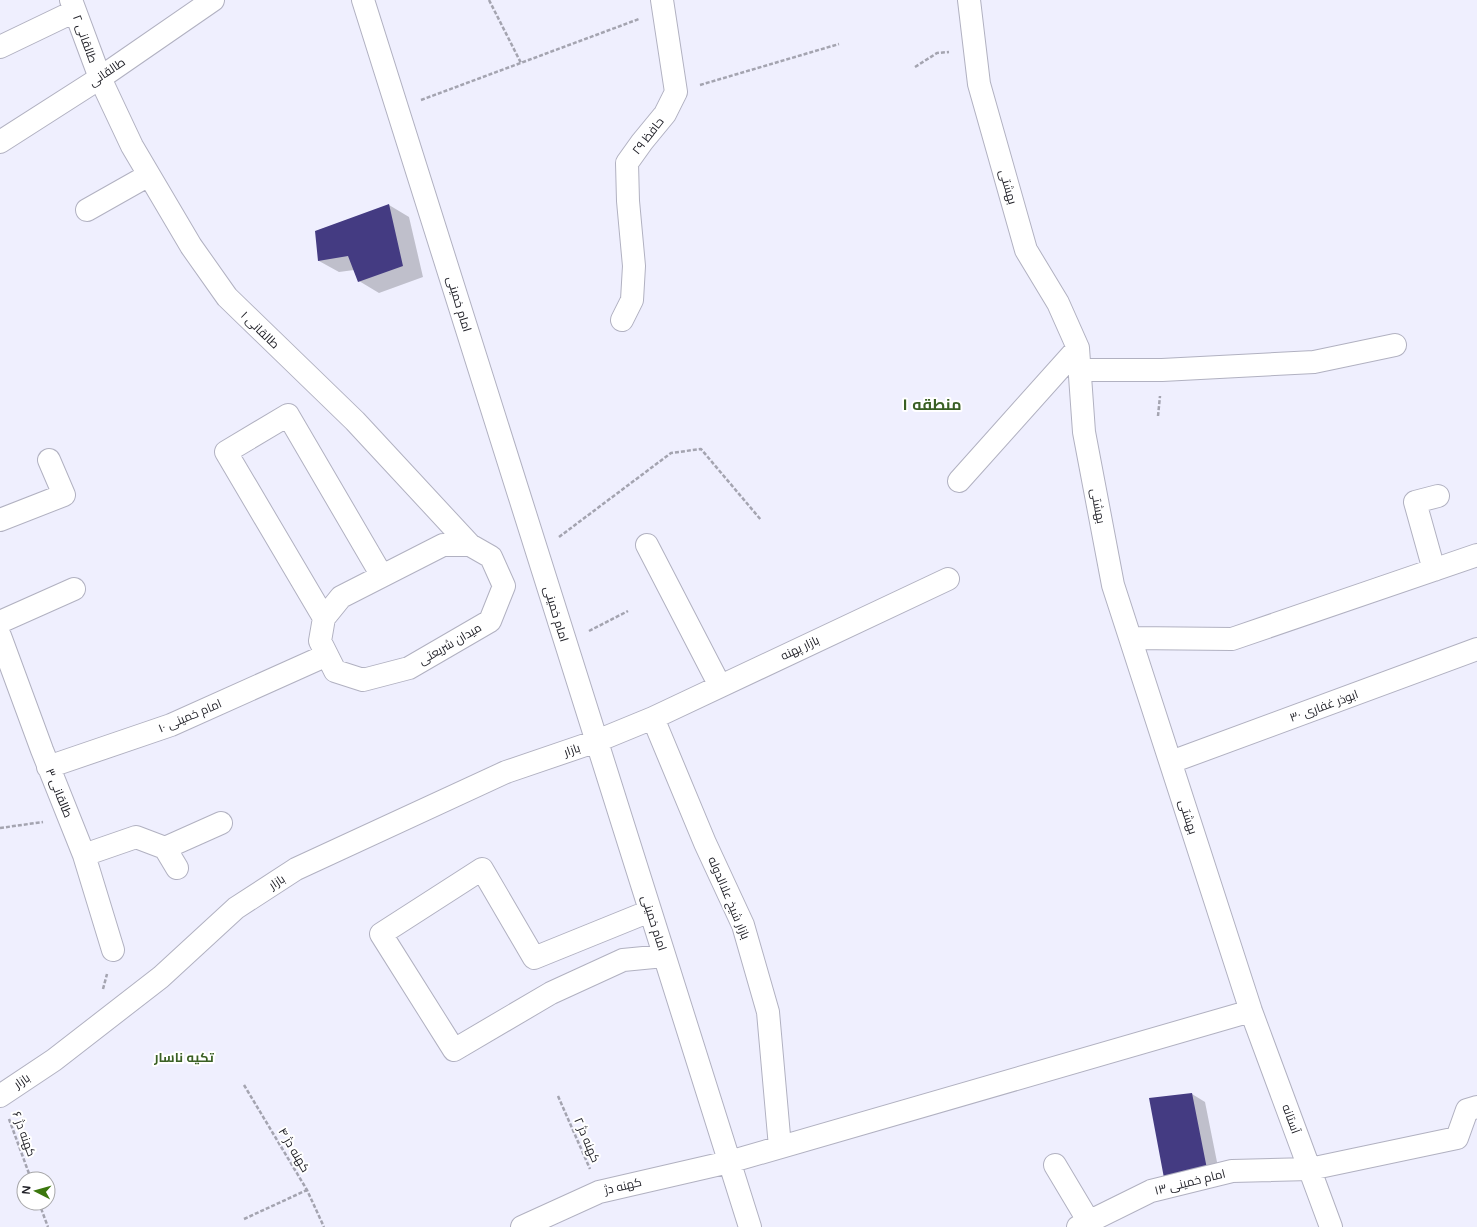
<svg xmlns="http://www.w3.org/2000/svg" width="1477" height="1227" viewBox="0 0 1477 1227" font-family="'Varela Round',Cairo,sans-serif">
  <rect width="100%" height="100%" fill="#efeffe"/>
  <path fill="#0003" d="M389,205L409,217L423,277L379,293L359,281L354,270L339,272L319,261L316,231Z
    M1192,1094L1205,1102L1220,1177L1179,1185Z"/>
  <path fill="#443b82" d="M389,204L403,266L358,282L348,256L318,261L315,231Z
    M1192,1093L1207,1169L1164,1178L1149,1098Z"/>
  <g fill="none" stroke-linecap="round" stroke-linejoin="round">
    <g stroke="#b1b1c1" stroke-width="24">
      <path id="minor" d="M71,0L100,78L132,146L191,246L227,297L355,421L470,545
        M363,0L750,1227
        M969,0L979,84L1026,250L1058,303L1078,348L1084,432L1113,585L1251,1011L1331,1227
        M0,47L75,11
        M87,210L149,175
        M622,320L632,300L634,266L628,201L627,163L642,142L665,114L676,92L662,0
        M1080,370H1162L1314,362L1395,345
        M959,481L1078,348
        M0,520L64,495L49,460
        M443,545H470L491,557L504,586L490,621L409,668L363,680L335,671L320,641L324,618L341,597Z
        M647,545L720,686
        M1434,570L1415,502L1438,496
        M324,618L226,452L288,415L382,576
        M0,622L74,589
        M0,636L42,750L84,855L113,950
        M1131,638L1232,639L1477,555
        M653,718L948,579
        M1171,762L1477,649
        M48,767L171,725L327,655
        M165,848L177,868
        M84,855L136,837L165,848L221,823
        M650,911L534,958L482,869L381,934L454,1050L551,993L623,960L664,956
        M0,1096L54,1060L161,977L236,908L296,869L506,772L597,741L653,718L705,843L743,925L768,1012L780,1147
        M1055,1165L1089,1222
        M522,1227L599,1192L729,1162L1251,1011
        M1078,1227L1151,1191L1232,1171L1310,1169L1457,1138L1467,1110L1477,1107"/>
    </g>
    <g stroke="#b1b1c1" stroke-width="24">
      <path id="major" d="M0,142L100,78L213,0"/>
    </g>
    <path stroke="#a4a4b0" stroke-width="2.5" stroke-dasharray="4 2" stroke-linecap="butt" d="M489,0L521,63
      M915,67L937,53L949,52
      M700,85L839,44
      M421,100L639,19
      M1158,416L1160,396
      M559,537L671,453L701,449L761,520
      M589,631L628,611
      M0,828L43,822
      M103,989L107,974
      M244,1085L307,1190L324,1227
      M558,1096L590,1169
      M9,1119L31,1179
      M39,1203L48,1227
      M244,1219L307,1190"/>
    <use href="#minor" stroke="#fff" stroke-width="22"/>
    <use href="#major" stroke="#fff" stroke-width="22"/>
  </g>
  <g text-anchor="middle" dominant-baseline="central" stroke-width="4" stroke-linejoin="round" paint-order="stroke">
    <g font-size="12" fill="#222229" stroke="#fff">
      <text transform="translate(85 39) rotate(70)">طالقانی ۲</text>
      <text transform="translate(107 72) rotate(-34)">طالقانی</text>
      <text transform="translate(648 136) rotate(-52)">حافظ ۲۹</text>
      <text transform="translate(1008 187) rotate(74)">بهشتی</text>
      <text transform="translate(459 304) rotate(73)">امام خمینی</text>
      <text transform="translate(260 330) rotate(44)">طالقانی ۱</text>
      <text transform="translate(1098 506) rotate(79)">بهشتی</text>
      <text transform="translate(556 614) rotate(73)">امام خمینی</text>
      <text transform="translate(450 644) rotate(-30)">میدان شریعتی</text>
      <text transform="translate(800 648) rotate(-25)">بازار پهنه</text>
      <text transform="translate(1324 706) rotate(-20)">ابوذر غفاری ۳۰</text>
      <text transform="translate(190 716) rotate(-23)">امام خمینی ۱۰</text>
      <text transform="translate(572 750) rotate(-19)">بازار</text>
      <text transform="translate(59 793) rotate(68)">طالقانی ۳</text>
      <text transform="translate(1188 817) rotate(72)">بهشتی</text>
      <text transform="translate(277 882) rotate(-33)">بازار</text>
      <text transform="translate(729 898) rotate(67)">بازار شیخ علاالدوله</text>
      <text transform="translate(654 923) rotate(72)">امام خمینی</text>
      <text transform="translate(22 1081) rotate(-34)">بازار</text>
      <text transform="translate(1291 1119) rotate(70)">آستانه</text>
      <text transform="translate(24 1134) rotate(70)">کهنه دژ ۶</text>
      <text transform="translate(587 1140) rotate(67)">کهنه دژ ۲</text>
      <text transform="translate(294 1150) rotate(59)">کهنه دژ ۴</text>
      <text transform="translate(1190 1182) rotate(-14)">امام خمینی ۱۳</text>
      <text transform="translate(623 1186) rotate(-13)">کهنه دژ</text>
    </g>
    <g font-size="13" font-weight="bold" fill="#3a6024" stroke="#fff">
      <text x="184" y="1058">تکیه ناسار</text>
    </g>
    <g font-size="16" font-weight="bold" fill="#3a6024" stroke="#fff">
      <text x="932" y="405">منطقه ۱</text>
    </g>
  </g>
  <g transform="translate(36 1191) rotate(276)"><circle r="19" fill="#ffffff" stroke="#a7a7a9"/>
  <path d="M0-3L7 15L0 10L-7 15Z" fill="#3b770d"/>
  <text y="-6" font-size="11" font-weight="bold" text-anchor="middle" fill="#222229">N</text>
  </g>
</svg>
